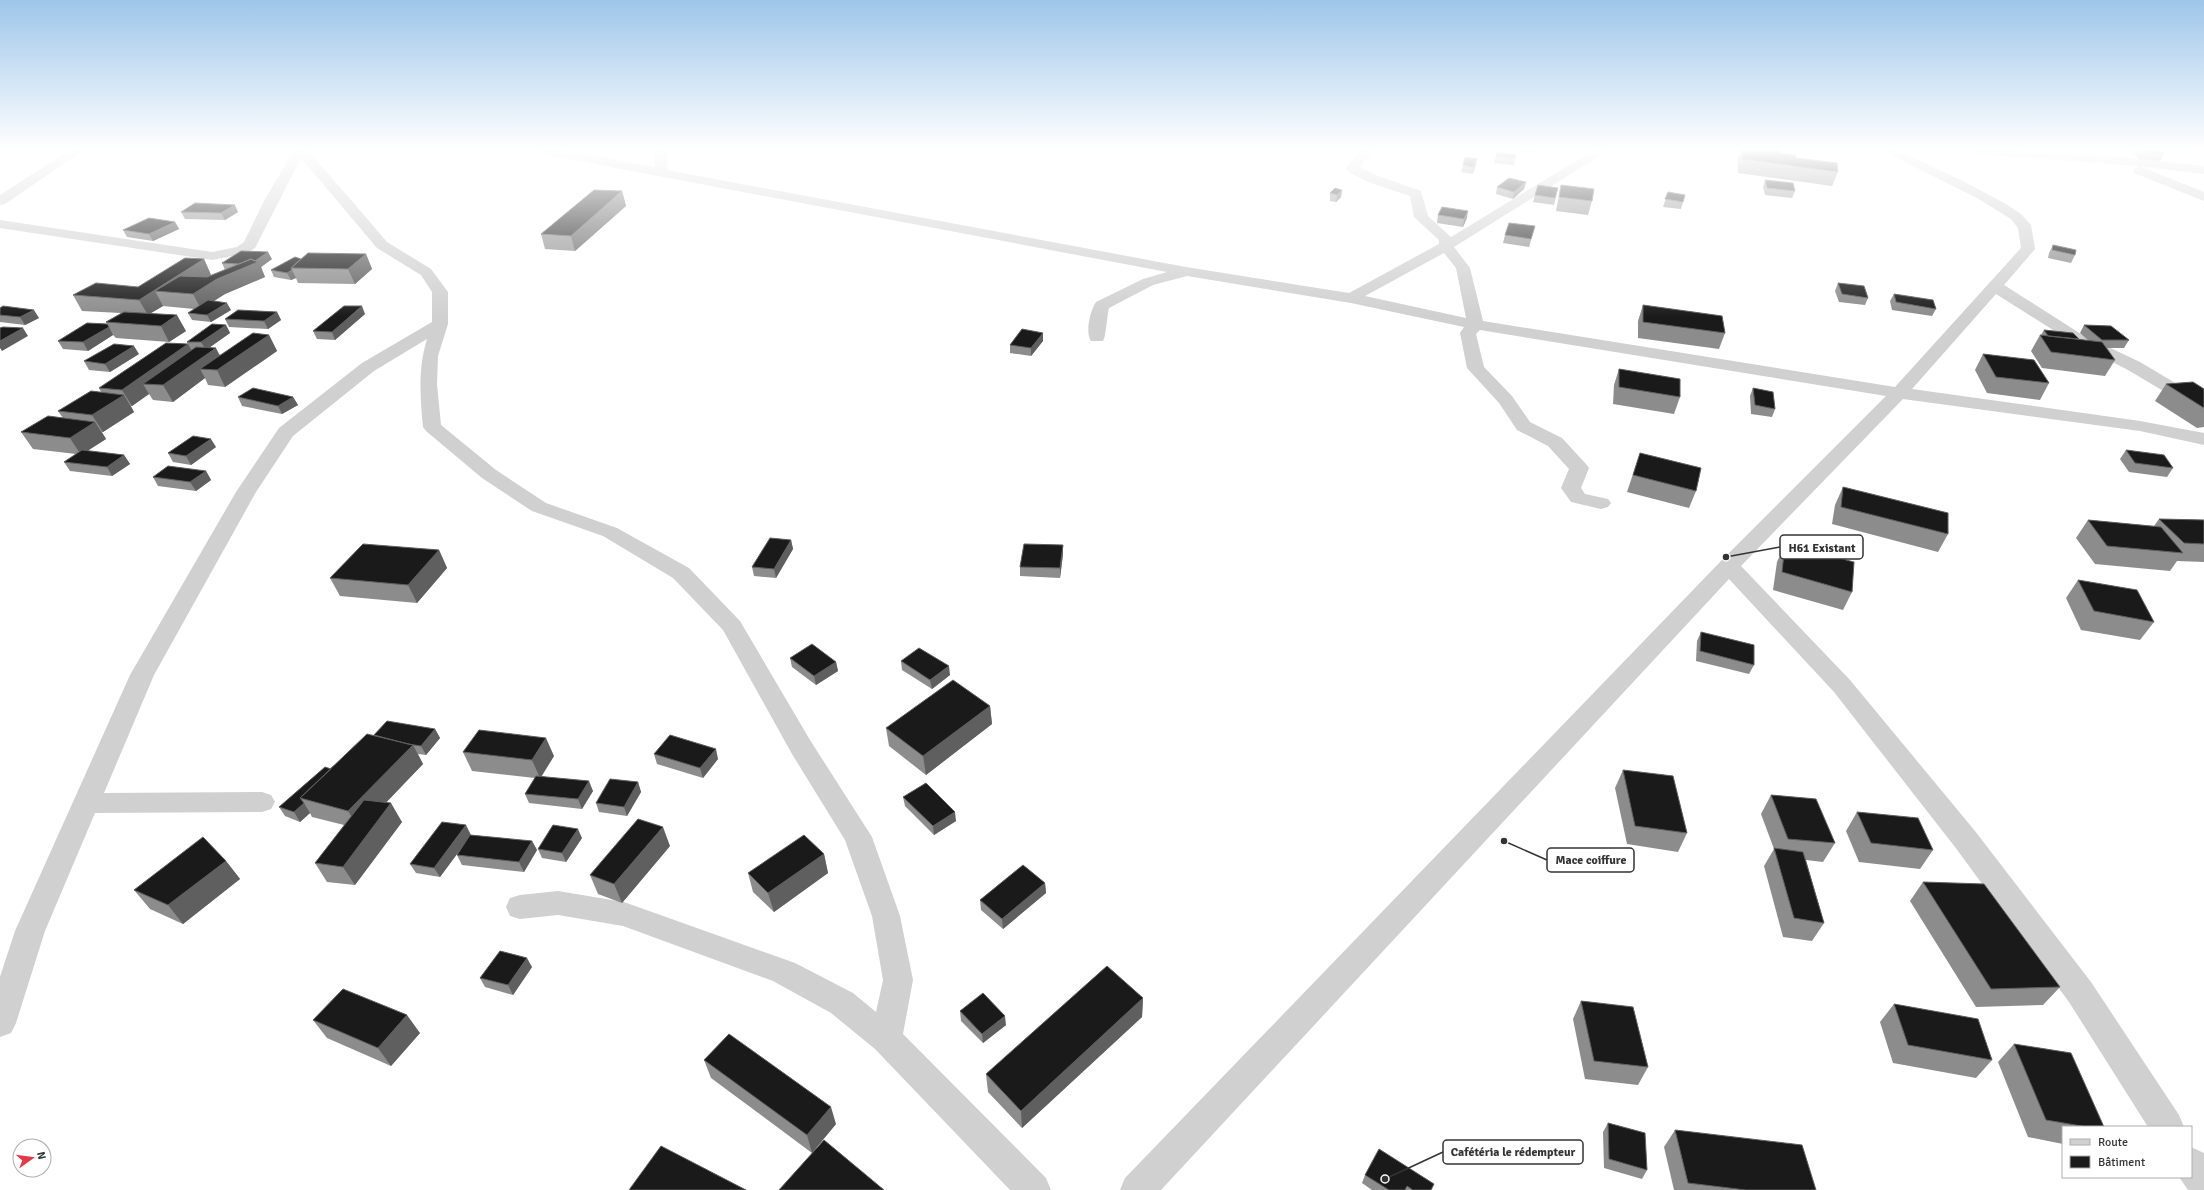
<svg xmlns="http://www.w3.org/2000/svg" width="2204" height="1190" viewBox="0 0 2204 1190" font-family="Signika,sans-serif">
  <rect width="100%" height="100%" fill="#fff"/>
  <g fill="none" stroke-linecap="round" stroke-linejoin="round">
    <path fill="#d0d0d0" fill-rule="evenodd" d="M70,150H84L5,204L0,205V195Z
      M294,150H308L387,242L431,269L448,292V324L438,356L437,384L441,425L496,470L546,503L617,528L689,568L740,621L810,740L872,837L900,916L913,980L903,1034L1046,1178L1051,1190H1010L875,1049L831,1013L773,981L623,926L558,915L520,919L510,916L506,907L510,898L520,895L558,891L624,902L795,963L853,993L876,1012L883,980L872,916L845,840L792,754L723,630L673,578L603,536L532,511L482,478L426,431L423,427C420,396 418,368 427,339L374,371L293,436L256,492L154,675L104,793L262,792L271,795L275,802L271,809L262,812L95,813L45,931L16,1023L11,1033L0,1037V977L15,931L130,675L236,492L279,428L362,363L432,322V292L421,275L377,248L301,158L255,248L247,253L212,260L0,228V220L212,252L237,247L244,242L264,201Z
      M536,150H562L655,167V150H667V170L1186,267L1349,293L1439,244V240L1414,217L1410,196L1368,182L1347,171L1346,168L1361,150H1374L1360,167L1378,176L1421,191L1428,216L1451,237L1594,150H1609L1454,247L1470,268L1483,321L1895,387L2021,248L2018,228L2011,219L1977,198L1881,150H1897L1965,182L2006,204L2021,214L2031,225L2035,249L2004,285L2081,334L2140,362L2182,387L2204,396V407L2170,395L2128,370L2069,340L1996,294L1912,389L2140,421L2204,433V445L2140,431L1903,399L1741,566L1850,680L1975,831L2091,982L2179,1115L2184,1127H2148L2069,1002L1955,847L1834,692L1729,579L1161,1190H1120L1125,1178L1721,561L1886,396L1480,330L1476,334L1484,367L1512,396L1530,422L1562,438L1586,464L1589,468L1581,488L1585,494L1608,499L1611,503L1608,507L1601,509L1571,502L1561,488L1569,469L1548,446L1517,430L1499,403L1467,368L1460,333L1464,327L1351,303L1187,276L1153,285L1109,308C1107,316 1106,337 1103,341H1091C1085,332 1090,311 1096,302L1143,279L1167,272L542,154ZM1444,253L1456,268L1466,318L1365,296Z
      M1970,150C2049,150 2126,157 2204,166V174L2139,166L2204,192V201L2134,173L2133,170L2139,166L1976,154Z
      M2191,1147L2204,1153V1190H2188L2179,1177H2191Z"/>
  </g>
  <path fill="#8c8c8c" d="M1510,150H1534V153Z
    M1741,150H1781V153L1838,172L1832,186L1738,173V158Z
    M2131,150H2160L2164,154L2160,161L2139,159Z
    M1497,152L1516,155L1514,165L1494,163Z
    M1477,159L1473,174L1461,172L1463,165Z
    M1765,180L1795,191L1792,198L1765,195L1763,187Z
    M1526,182L1524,189L1513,199L1496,194L1497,187Z
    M1561,185L1592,201L1588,215L1556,211Z
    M1558,188L1554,205L1533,202L1535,195Z
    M1342,190L1341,197L1336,202L1330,201V193Z
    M622,191L626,206L575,251L545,249L541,234Z
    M1668,192L1685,195L1681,209L1663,207Z
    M181,212H238L225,220L185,219Z
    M1438,215L1467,218L1463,227L1437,223Z
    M175,222L179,229L153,241L127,237L123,230Z
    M1535,226L1529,247L1503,243L1505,235Z
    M2053,245L2075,255L2071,263L2048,258L2049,253Z
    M366,254L372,269L355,284L298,283L296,278L291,280L274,277L271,270L301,259Z
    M204,259L211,275L207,277L225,270L222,263L272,259L261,267L265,277L225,294L214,301L231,310L211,322L192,320L188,313L194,309L163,306L150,313L186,331L169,342L116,338L113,335L88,351L63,349L58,341L107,324L106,322L121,313L82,311L73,295L138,287Z
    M1838,283L1868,298L1865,305L1839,302L1835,291Z
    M1894,294L1936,309L1932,316L1892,310L1890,301Z
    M1643,305L1725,333L1719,349L1638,338V321Z
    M0,308L39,318L25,325L0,322Z
    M277,312L281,320L268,329L229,327L225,319Z
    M365,314L335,340L317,339L313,331Z
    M226,325L230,333L210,347L220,355L269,335L277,351L225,387L208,385L205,378L173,402L153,400L149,394L132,406H131L134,412L103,432H102L106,439L87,451L124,455L130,464L112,476L70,471L64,462L76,454L33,449L21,432L63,418L58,411L101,392L99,388L188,344L187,342Z
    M2084,325L2129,340L2124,348H2107L2115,360L2105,376L2042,368L2031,351L2040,335H2041L2044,330L2079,339L2089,341L2080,333Z
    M1043,333V341L1031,356L1010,353V345Z
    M139,354L110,372L89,370L84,361Z
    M1983,354L2049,383L2040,400L1987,393L1975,370Z
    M1619,369L1680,397L1674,414L1613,404L1614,385Z
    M2166,384L2204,389V427L2197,428L2155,401Z
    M1753,388L1775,409L1772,417L1751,414L1750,396Z
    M238,397H293L298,405L282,414L242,406Z
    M216,447L191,465L173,462L168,453Z
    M2126,450L2173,468L2167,477L2129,472L2120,459Z
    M1640,453L1696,491L1689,508L1627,492Z
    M206,471L211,480L196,491L158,486L153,477Z
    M1843,487L1948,534L1938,552L1832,524L1835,505Z
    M2159,519L2204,520V562L2177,561L2170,571L2095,564L2076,538L2088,520L2154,526Z
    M791,540L793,549L776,578L754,576L752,567Z
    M1785,544L1852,592L1843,610L1773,590L1777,562Z
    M1063,545V554L1060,578L1020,576V567Z
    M439,550L447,568L417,603L340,596L330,578Z
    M2078,580L2154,622L2140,640L2081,630L2066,598Z
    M1701,632L1754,665L1749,674L1696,661L1697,641Z
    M790,658L836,662L838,671L816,685L792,667Z
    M901,661L950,675L932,689L902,670Z
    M990,706L992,724L926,775L889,746L886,728Z
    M435,729L440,738L426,755L418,754L423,764L385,803L402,822L355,885L327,882L315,863L344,825L312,817L310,813L300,822L285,816L279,807L374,735Z
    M463,752L554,756L542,776L593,791L582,809L529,803L525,794L535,778L472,771Z
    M654,754L718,759L703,778L657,764Z
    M1623,770L1687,833L1678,852L1627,844L1615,788Z
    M638,782L641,792L627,816L599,812L596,803Z
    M1771,795L1835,843L1823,862L1806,860L1824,923L1812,941L1783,937L1764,866L1774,849L1761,814Z
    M903,797L956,821L934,835L905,806Z
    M1857,812L1933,850L1920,869L1859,862L1846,831Z
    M471,835L532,841L537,850L524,872L462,865L457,855L463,846L440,877L416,873L410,864Z
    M582,838L566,862L542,858L538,849Z
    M670,846L622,903L598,894L590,875Z
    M824,854L828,873L774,912L753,892L748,873Z
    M226,861L240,879L183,924L150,909L134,890Z
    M1923,882L2060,987L2043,1005L1976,1007L1910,901Z
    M1045,883L1046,893L1003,929L981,910L980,900Z
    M532,967L513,995L485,987L480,978Z
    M1143,998L1142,1017L1022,1128L988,1092L986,1074Z
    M1581,1001L1648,1067L1638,1085L1585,1079L1573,1019Z
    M1894,1004L1992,1060L1976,1078L1893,1063L1880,1022Z
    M960,1011L1006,1025L983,1043L961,1021Z
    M313,1020L420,1033L391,1066L327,1038Z
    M2014,1044L2104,1127H2063V1144L2028,1137L1998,1062Z
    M704,1060L836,1124L812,1153L711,1078Z
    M1608,1123L1647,1170L1642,1179L1604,1168L1603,1132Z
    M1675,1130L1816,1190H1674L1664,1147Z
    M1365,1175L1431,1190H1372L1362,1183Z"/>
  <path fill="#5f5f5f" d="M1477,159L1476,165L1473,174L1474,167Z
    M1526,182L1524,189L1513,199L1514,192Z
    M1342,190L1341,197L1336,202L1337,195Z
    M622,191L626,206L575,251L571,236Z
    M235,205L238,212L225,220L221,213Z
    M1468,211L1467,218L1463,227L1464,219Z
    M175,222L179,229L153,241L149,234Z
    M268,252L272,259L261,267L265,277L225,294L201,309L193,294L217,279L249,265Z
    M366,254L372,269L355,284L348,269Z
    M204,259L211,275L182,293L155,291L163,306L148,315L139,300Z
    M292,270L296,278L291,280L287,273Z
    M227,303L231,310L211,322L207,315Z
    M362,306L365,314L335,340L332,332Z
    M34,310L39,318L25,325L20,317Z
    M277,312L281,320L268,329L264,321Z
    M177,315L186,331L169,342L161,326Z
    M226,325L230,333L206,350L201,342Z
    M109,327L113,335L88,351L83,342Z
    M23,328L28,336L2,351L0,348V341Z
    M1043,333V341L1031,356V348Z
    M269,335L277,351L225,387L217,370Z
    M188,344L197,360L143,384L149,394L132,406L122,390Z
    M134,346L139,354L110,372L105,364Z
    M216,348L224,364L200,369L205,378L173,402L163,385Z
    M124,395L134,412L103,432L92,415Z
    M293,397L298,405L282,414L278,406Z
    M95,422L106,439L81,455L70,438Z
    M211,439L216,447L191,465L186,456Z
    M124,455L130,464L112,476L107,467Z
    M206,471L211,480L196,491L190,482Z
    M791,540L793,549L776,578L774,569Z
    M1063,545V554L1060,578V568Z
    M439,550L447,568L417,603L408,585Z
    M836,662L838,671L816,685L814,676Z
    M949,666L950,675L932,689L930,680Z
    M990,706L992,724L926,775L923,756Z
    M435,729L440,738L426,755L421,746Z
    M546,738L554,756L540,778L532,760Z
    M413,745L423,764L360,830L348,811Z
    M716,749L718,759L703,778L700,768Z
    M589,781L593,791L582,809L578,799Z
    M638,782L641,792L627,816L624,807Z
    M304,803L310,813L300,822L294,812Z
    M391,803L402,822L355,885L343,867Z
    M955,812L956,821L934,835L933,826Z
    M466,825L471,835L440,877L434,868Z
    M663,827L670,846L622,903L614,884Z
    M578,829L582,838L566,862L562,853Z
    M532,841L537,850L524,872L519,862Z
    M824,854L828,873L774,912L768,893Z
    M226,861L240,879L183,924L168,905Z
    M1045,883L1046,893L1003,929L1002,919Z
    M527,958L532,967L513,995L508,985Z
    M1143,998L1142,1017L1022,1128L1021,1111Z
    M407,1015L420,1033L391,1066L378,1048Z
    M1005,1016L1006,1025L983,1043L982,1034Z
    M831,1107L836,1124L812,1153L807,1135Z"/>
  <path fill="#1a1a1a" stroke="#5f5f5f" d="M1743,150H1781V153L1795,155L1796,158L1837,163L1838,172L1742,159Z
    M2141,150H2160L2164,154L2143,152Z
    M1497,152L1516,155L1515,158L1496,156Z
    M1465,157L1477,159L1474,167L1463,165Z
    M1509,178L1526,182L1514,192L1497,187Z
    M1765,180L1793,183L1795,191L1767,188Z
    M1538,185L1558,188L1555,198L1535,195Z
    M1561,185L1594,189L1592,201L1559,197Z
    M1335,188L1342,190L1337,195L1330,193Z
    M594,190L622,191L571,236L541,234Z
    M1668,192L1685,195L1683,202L1665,199Z
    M195,203L235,205L221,213L181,212Z
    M1442,207L1468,211L1464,219L1438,215Z
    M149,218L175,222L149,234L123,230Z
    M1509,223L1535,226L1531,239L1505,235Z
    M2053,245L2076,250L2075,255L2052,250Z
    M241,251L268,252L255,261L251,259L239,264L222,263Z
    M308,253L366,254L348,269L291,268Z
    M295,257L301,259L291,268L292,270L287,273L271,270Z
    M185,258L204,259L139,300L73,295L96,283L138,287Z
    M251,259L258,262L217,279L193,294L155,291L180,276L207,277Z
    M1838,283L1864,286L1868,298L1842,294Z
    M1894,294L1933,300L1936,309L1896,302Z
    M208,300L227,303L207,315L188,313Z
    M1643,305L1722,316L1725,333L1643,322Z
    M3,306L34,310L20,317L0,315V308Z
    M344,306H362L332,332L313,331Z
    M238,310L277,312L264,321L225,319Z
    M124,312L177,315L161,326L106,322Z
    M87,323L107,324L109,327L83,342L58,341Z
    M212,324L226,325L201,342H187Z
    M2084,325L2111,326L2129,340H2102Z
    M3,327L23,328L0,341V328Z
    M1022,329L1043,333L1031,348L1010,345Z
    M2044,330L2073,333L2079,339L2048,336Z
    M253,333L269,335L217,370L200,369Z
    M2040,335L2102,342L2115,360L2051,352Z
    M166,343L188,344L122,390L99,388Z
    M114,344L134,346L105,364L84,361Z
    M196,347L216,348L163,385L143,384Z
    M1983,354L2034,360L2049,383L1996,377Z
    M1619,369L1680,379V397L1619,387Z
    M2193,382L2204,389V408L2166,384Z
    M253,388L293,397L278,406L238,397Z
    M1753,388L1773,392L1775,409L1755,405Z
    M91,391L124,395L92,415L58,411Z
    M48,416L95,422L70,438L21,432Z
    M193,436L211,439L186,456L168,453Z
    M82,450L124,455L107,467L64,462Z
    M2126,450L2164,455L2173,468L2135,463Z
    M1640,453L1701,468L1696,491L1633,475Z
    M168,466L206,471L190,482L153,477Z
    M1843,487L1948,513V534L1841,507Z
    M2159,519L2204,520V544L2184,543Z
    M2088,520L2161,527L2183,553L2107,546Z
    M770,538L791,540L774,569L752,567Z
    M363,544L439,550L408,585L330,578Z
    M1024,544L1063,545L1060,568L1020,567Z
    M1785,544L1854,562L1852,592L1782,572Z
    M2078,580L2137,590L2154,622L2094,611Z
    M1701,632L1754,645V665L1700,651Z
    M812,644L836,662L814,676L790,658Z
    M919,648L949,666L930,680L901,661Z
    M953,680L990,706L923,756L886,728Z
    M387,721L435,729L421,746L408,744L374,735Z
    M479,730L546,738L532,760L463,752Z
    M367,734L413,745L348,811L300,798Z
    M670,735L716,749L700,768L654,754Z
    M325,767L331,769L300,798L304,803L294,812L279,807Z
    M1623,770L1673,776L1687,833L1635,826Z
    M536,776L589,781L578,799L525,794Z
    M610,779L638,782L624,807L596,803Z
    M926,783L955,812L933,826L903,797Z
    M1771,795L1816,799L1835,843L1788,839Z
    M364,800L391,803L343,867L315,863Z
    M1857,812L1918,818L1933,850L1871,843Z
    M638,819L663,827L614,884L590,875Z
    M442,822L466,825L434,868L410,864Z
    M553,825L578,829L562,853L538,849Z
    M470,835L532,841L519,862L457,855Z
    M804,835L824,854L768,893L748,873Z
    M203,837L226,861L168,905L134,890Z
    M1774,848L1803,852L1824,923L1794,918Z
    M1023,865L1045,883L1002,919L980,900Z
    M1923,882L1984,884L2060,987L1991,989Z
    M500,951L527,958L508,985L480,978Z
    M1107,966L1143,998L1021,1111L986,1074Z
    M343,989L407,1015L378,1048L313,1020Z
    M983,993L1005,1016L982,1034L960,1011Z
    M1581,1001L1633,1007L1648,1067L1594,1061Z
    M1894,1004L1978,1019L1992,1060L1908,1045Z
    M729,1034L831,1107L807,1135L704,1060Z
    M2014,1044L2071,1053L2104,1127H2087L2046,1120Z
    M1608,1123L1645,1133L1647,1170L1609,1159Z
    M1675,1130L1802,1145L1816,1190H1746L1688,1183Z
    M824,1140L884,1190H779Z
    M661,1146L746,1190H629Z
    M1379,1149L1434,1184L1431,1190H1413L1407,1186L1405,1190H1389L1365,1175Z"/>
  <linearGradient id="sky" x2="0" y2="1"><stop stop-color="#9ec6ea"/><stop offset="0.47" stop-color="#fff"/><stop offset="1" stop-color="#fff" stop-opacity="0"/></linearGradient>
  <rect width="2204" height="317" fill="url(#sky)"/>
  <path fill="none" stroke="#333" stroke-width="1.5" d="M1726 557L1780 547M1504 841L1547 860M1385 1179L1443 1152"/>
  <g fill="#333" stroke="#fff" stroke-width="1.5">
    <circle cx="1726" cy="557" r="4"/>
    <circle cx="1504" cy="841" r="4"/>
    <circle cx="1385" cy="1179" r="4"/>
  </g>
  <g fill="#fff" stroke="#333" stroke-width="1.5">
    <rect x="1780" y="535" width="83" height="24" rx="4"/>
    <rect x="1547" y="848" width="87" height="24" rx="4"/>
    <rect x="1443" y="1140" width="140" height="24" rx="4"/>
  </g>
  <g font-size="12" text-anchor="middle" font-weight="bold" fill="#333">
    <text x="1822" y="552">H61 Existant</text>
    <text x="1591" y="864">Mace coiffure</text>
    <text x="1513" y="1156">Cafétéria le rédempteur</text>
  </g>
  <rect x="2062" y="1126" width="130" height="52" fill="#ffffff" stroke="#adadad"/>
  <rect x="2070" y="1139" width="20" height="6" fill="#d0d0d0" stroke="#adadad"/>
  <text x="2098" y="1146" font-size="12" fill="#333333">Route</text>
  <rect x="2070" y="1156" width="20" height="12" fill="#1a1a1a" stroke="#adadad"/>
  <text x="2098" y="1166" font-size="12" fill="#333333">Bâtiment</text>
  <g transform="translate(32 1158) rotate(76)"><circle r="19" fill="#ffffff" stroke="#adadad"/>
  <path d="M0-3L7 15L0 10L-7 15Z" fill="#e63946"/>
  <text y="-6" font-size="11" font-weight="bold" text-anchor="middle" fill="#333333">N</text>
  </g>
</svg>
